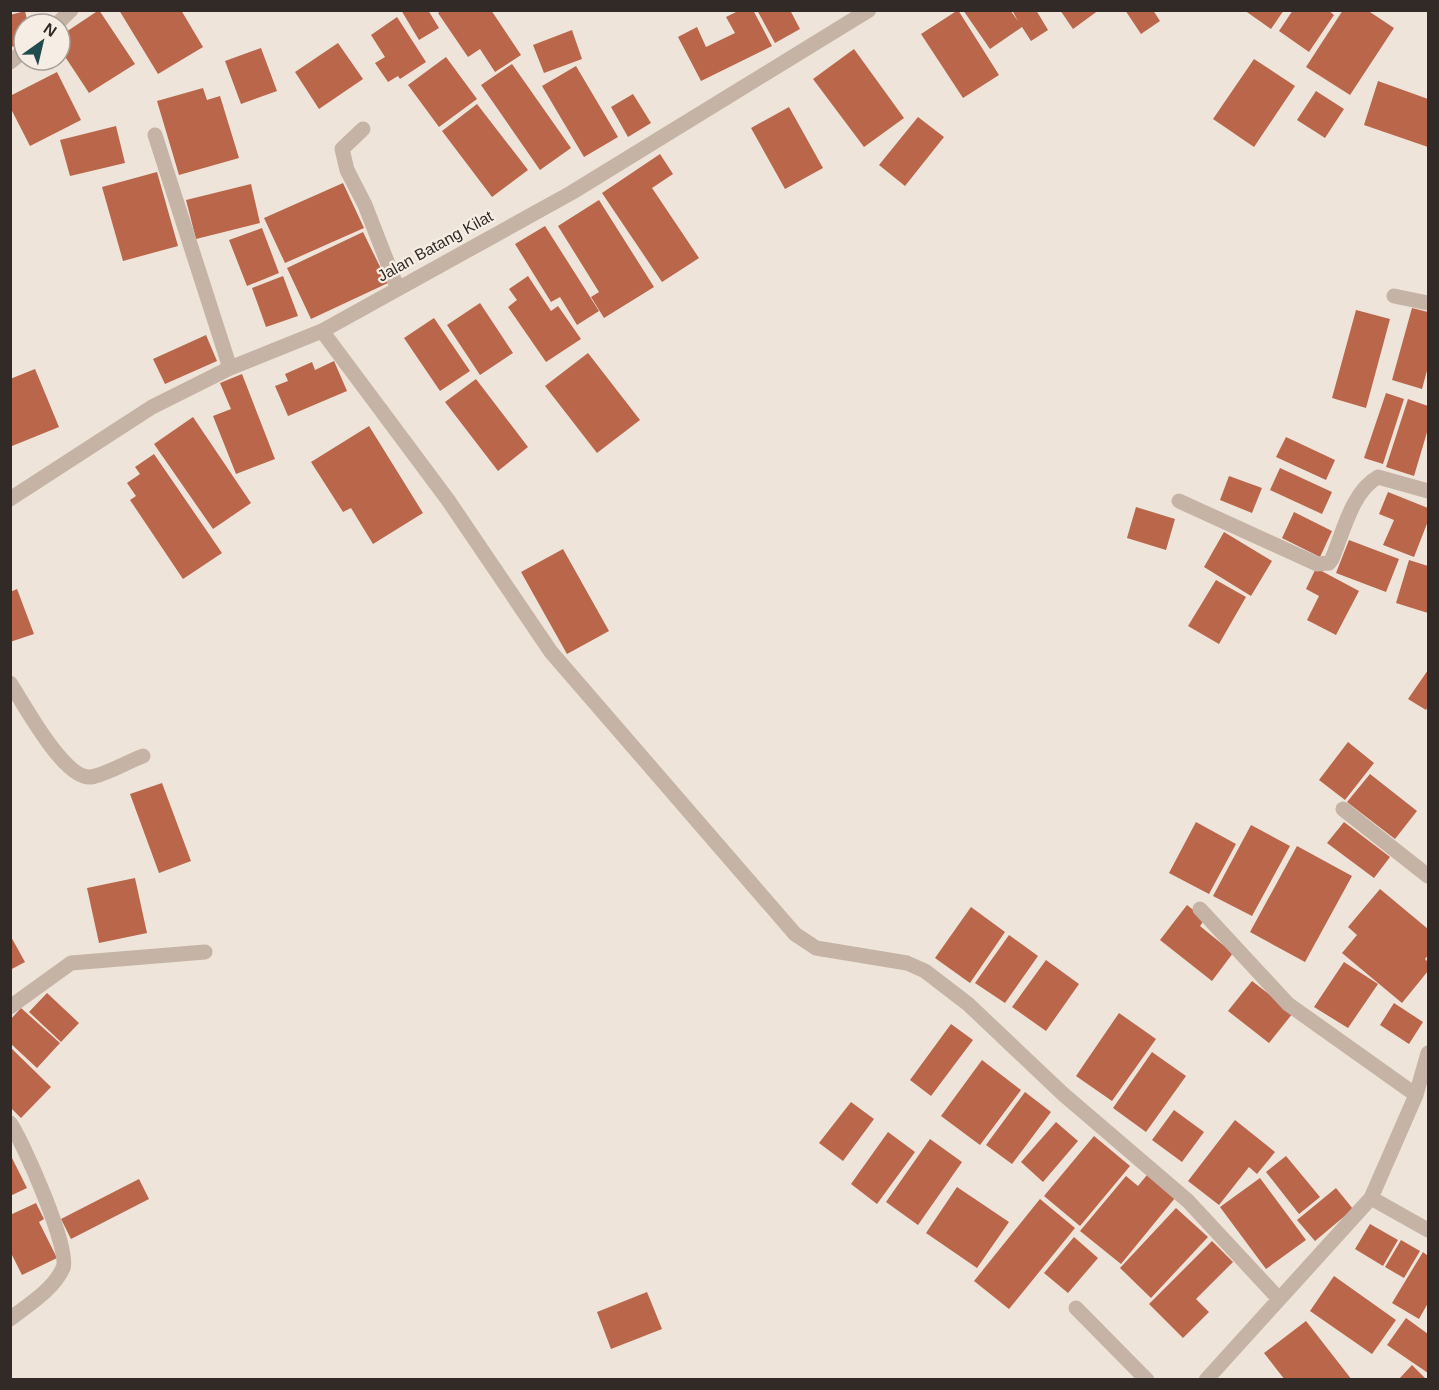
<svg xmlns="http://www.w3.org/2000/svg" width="1439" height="1390" viewBox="0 0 1439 1390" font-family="Arial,sans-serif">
  <rect width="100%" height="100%" fill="#eee4d9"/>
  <path fill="#b9664b" d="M99,10L135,64L89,93L60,49V36Z
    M119,10H181L203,47L158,74Z
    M401,10H428L439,28L419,40Z
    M442,10H491L521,55L495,72L480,49L468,57L438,13Z
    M740,10H753L772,46L701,81L678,37L697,27L706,47L735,33L726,17Z
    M757,10H790L800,29L775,43Z
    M958,10L999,75L963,98L921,34Z
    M963,10H1010L1018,21L1012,10H1036L1048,30L1031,41L1022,27L990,49Z
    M1060,10H1099L1073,29Z
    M1125,10H1153L1160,21L1141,34Z
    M1244,10H1284L1271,29Z
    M1293,10H1328L1334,15L1309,52L1279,31Z
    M1343,10H1367L1394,28L1350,95L1306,67Z
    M25,11L28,24H24V35L14,37L16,46L10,47V15Z
    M397,17L426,62L400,79L398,76L388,82L375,63L385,57L371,35Z
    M572,30L582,59L544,73L533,45Z
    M338,43L363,79L319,109L295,72Z
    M261,48L277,91L241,104L225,61Z
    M854,49L904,118L864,147L813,79Z
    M446,57L477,99L439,127L408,85Z
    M1254,59L1295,86L1254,147L1213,119Z
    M512,64L571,148L540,170L481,85Z
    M576,66L618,137L584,157L542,86Z
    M57,72L81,120L30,146L10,107V96Z
    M1378,81L1428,99V147L1364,125Z
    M203,88L207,100L220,96L239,158L179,175L157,101Z
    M1316,91L1344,109L1325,138L1297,120Z
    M633,94L651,123L628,137L611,107Z
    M477,104L528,170L492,197L442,131Z
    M789,107L823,168L785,189L751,128Z
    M918,117L944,137L905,186L879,165Z
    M116,126L125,163L70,176L60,140Z
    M660,154L673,174L652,188L699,258L662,282L602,193Z
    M157,172L178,246L123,261L102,187Z
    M343,183L364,228L285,263L264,218Z
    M251,184L260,223L196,239L186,200Z
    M599,200L654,287L604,318L591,297L599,292L558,226Z
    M545,226L599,311L577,325L560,297L551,302L515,244Z
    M262,228L279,273L247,286L229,240Z
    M363,232L388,283L311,319L287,268Z
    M283,276L298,316L266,327L252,288Z
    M528,276L551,311L558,306L581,339L546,362L508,307L517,300L509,289Z
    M480,303L513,353L480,375L447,325Z
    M1412,308L1428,312V367L1422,389L1392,380Z
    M1356,310L1390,319L1366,408L1332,398Z
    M434,318L470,371L440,391L404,338Z
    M206,335L217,361L165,384L153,359Z
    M588,353L640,420L597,453L545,386Z
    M334,361L347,391L288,416L275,386L288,381L285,374L312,362L315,370Z
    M35,369L59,427L12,446L10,379Z
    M242,374L275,459L236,474L213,416L231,409L220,383Z
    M476,379L528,447L498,471L445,402Z
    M1386,393L1404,399L1383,464L1364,458Z
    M1408,399L1428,406V429L1414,476L1386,467Z
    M193,417L251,503L213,529L154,444Z
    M369,426L423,513L373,544L351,508L343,512L311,462Z
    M1286,437L1335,460L1326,480L1276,457Z
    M154,454L222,553L183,579L130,500L136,496L127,483L140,474L135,467Z
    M1280,468L1332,492L1322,514L1270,490Z
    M1229,476L1262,488L1252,513L1220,500Z
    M1388,492L1428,508V521L1414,557L1383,545L1394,520L1379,514Z
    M1136,507L1175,519L1166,550L1127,538Z
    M1294,512L1332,531L1320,557L1282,538Z
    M1224,532L1272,561L1251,596L1204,567Z
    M1349,540L1399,559L1386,592L1336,573Z
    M563,549L609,631L567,654L521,572Z
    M1409,560L1428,566V613L1396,603Z
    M1316,568L1359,591L1336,635L1307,620L1319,596L1306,589Z
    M1216,580L1246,597L1219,644L1188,626Z
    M17,589L34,634L10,642V592Z
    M1428,670V706L1426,710L1408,699Z
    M1348,742L1374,763L1345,800L1319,780Z
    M1370,774L1417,811L1395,839L1347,802Z
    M162,783L191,861L159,873L130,794Z
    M1196,822L1236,844L1209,894L1169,873Z
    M1344,822L1390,857L1374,878L1327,843Z
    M1251,825L1290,846L1252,916L1213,896Z
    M1297,846L1352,876L1305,962L1250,932Z
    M135,878L147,933L99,943L87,888Z
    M1380,889L1428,929V955L1425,959L1428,962V971L1402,1003L1342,953L1357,935L1348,927Z
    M1187,905L1205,919L1200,926L1233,953L1212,981L1160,940Z
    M971,907L1005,932L970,983L935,958Z
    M10,935L25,962L10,970Z
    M1009,935L1038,956L1005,1003L975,983Z
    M1046,960L1079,984L1046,1031L1012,1007Z
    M1344,962L1378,984L1348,1028L1314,1007Z
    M1252,981L1293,1013L1269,1043L1228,1011Z
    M47,993L79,1023L61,1042L29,1012Z
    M1394,1003L1423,1022L1409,1044L1380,1025Z
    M21,1008L60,1043L37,1068L10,1043V1020Z
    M1119,1013L1156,1039L1112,1101L1076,1076Z
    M951,1024L973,1040L931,1096L910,1080Z
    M10,1047L51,1087L21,1118L10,1107Z
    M1152,1052L1186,1076L1146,1132L1113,1108Z
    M982,1060L1021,1090L980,1145L941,1116Z
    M1025,1092L1051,1112L1012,1164L986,1145Z
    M851,1102L874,1119L843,1161L819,1143Z
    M1174,1110L1204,1132L1182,1162L1152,1140Z
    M1235,1120L1275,1152L1257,1174L1249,1167L1219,1205L1188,1181Z
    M1056,1122L1078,1141L1043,1182L1021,1162Z
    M888,1132L915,1152L877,1204L851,1184Z
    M1094,1136L1130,1166L1080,1226L1044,1196Z
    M930,1139L962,1162L918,1225L886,1202Z
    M10,1154L27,1188L10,1196Z
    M1286,1156L1320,1197L1299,1214L1266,1172Z
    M1147,1175L1175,1198L1121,1264L1080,1231L1126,1176L1138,1186Z
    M1260,1178L1306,1240L1266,1269L1220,1207Z
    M139,1179L149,1199L71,1239L61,1219Z
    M957,1187L1009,1222L977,1268L926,1233Z
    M1336,1188L1353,1209L1315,1241L1297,1220Z
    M1040,1199L1075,1228L1009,1309L974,1281Z
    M36,1203L44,1219L39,1222L57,1258L22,1275L10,1251V1215Z
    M1176,1208L1208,1237L1151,1298L1120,1268Z
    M1370,1224L1398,1240L1383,1266L1355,1249Z
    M1074,1237L1098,1258L1068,1293L1044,1273Z
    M1401,1240L1420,1251L1404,1278L1385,1267Z
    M1212,1241L1233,1262L1196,1299L1209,1312L1183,1338L1149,1304Z
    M1423,1252L1428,1256V1303L1419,1319L1392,1303Z
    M1334,1276L1396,1320L1372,1354L1310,1311Z
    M647,1292L662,1329L611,1349L597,1312Z
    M1406,1318L1428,1334V1373L1387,1345Z
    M1306,1321L1352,1380H1285L1264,1353Z
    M1412,1365L1427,1380H1398Z"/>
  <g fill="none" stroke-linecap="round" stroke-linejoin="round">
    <path stroke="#c5b4a6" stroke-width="15" d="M57,24L71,10
      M10,62L24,51
      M363,129L342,149L347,170L365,205L397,287
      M155,135L230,368
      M1394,296L1428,303
      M322,331L448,500L551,652L795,934L816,948L907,963L925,971L968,1004L1063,1094L1188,1201L1279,1299
      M10,499L152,407L230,368L322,331L571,193L869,10
      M1179,501L1317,564L1329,563L1332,559C1343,533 1352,491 1378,477L1428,491
      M10,683C24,704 64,780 91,777C105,775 129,761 143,756
      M1343,809L1428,876
      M1200,909L1288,1004L1416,1095
      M10,1007L71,963L205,952
      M10,1123C23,1141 71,1251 63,1268C54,1289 28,1305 10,1319
      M1371,1198L1428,1230
      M1076,1308L1147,1380
      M1206,1380L1371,1198L1416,1095L1428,1053"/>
  </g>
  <g text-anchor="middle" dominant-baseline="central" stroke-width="4.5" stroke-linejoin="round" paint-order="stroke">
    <g font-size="16" fill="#322a26" stroke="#f6eee4">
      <text transform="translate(435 246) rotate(-29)">Jalan Batang Kilat</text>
    </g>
  </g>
  <rect width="1439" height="1390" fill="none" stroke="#322a26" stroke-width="24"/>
  <g transform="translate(42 42) rotate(34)"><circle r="28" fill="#f6eee4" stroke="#a8a098" stroke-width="1.5"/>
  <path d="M0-4.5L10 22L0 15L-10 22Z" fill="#204b4f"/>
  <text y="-9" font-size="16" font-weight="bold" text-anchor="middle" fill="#322a26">N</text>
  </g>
</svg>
